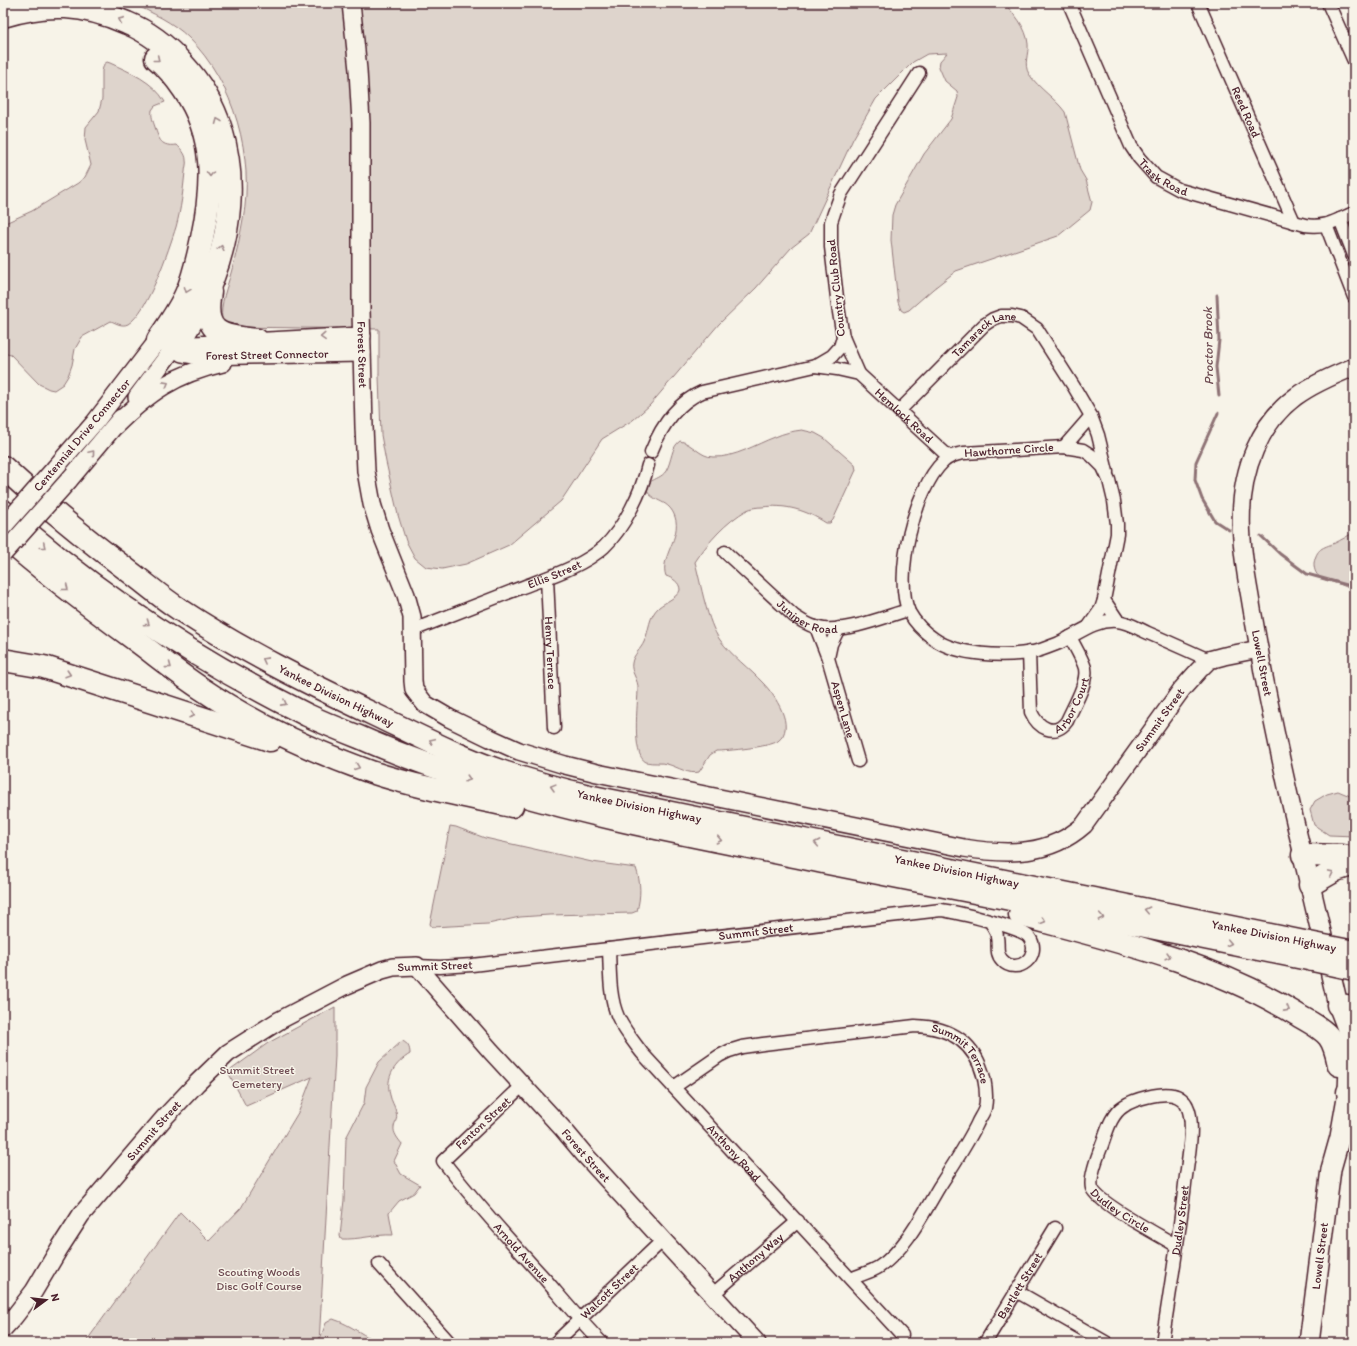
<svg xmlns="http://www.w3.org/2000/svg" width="1357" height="1346" viewBox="0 0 1357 1346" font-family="Itim,sans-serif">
  <rect width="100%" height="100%" fill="#f7f3e8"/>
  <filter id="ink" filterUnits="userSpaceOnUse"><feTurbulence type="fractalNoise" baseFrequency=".025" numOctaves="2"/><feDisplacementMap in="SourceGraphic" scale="8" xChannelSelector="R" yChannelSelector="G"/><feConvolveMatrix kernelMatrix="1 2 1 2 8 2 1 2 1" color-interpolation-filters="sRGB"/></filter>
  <g filter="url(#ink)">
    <path fill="#ded4cc" stroke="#947a7c" d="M132,3H1002C1014,11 1027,29 1028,44C1029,54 1023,64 1029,74C1039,89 1055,98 1065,112L1080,170L1086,180L1092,202L1090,210L1058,236L956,271L933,289L909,310L904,312L901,310L898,302L891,240L892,215L895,205L924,154L951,119L958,97L957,91L945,81L939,67L940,61L947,53L927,54L913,62L876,99L853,139L809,234L791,248L756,288L719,324L650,405L633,420L602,439L561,501L509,545L466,564L442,569L426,567L415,558L406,541L398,515L386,462L381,435L379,376V329L232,327L222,320C220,303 227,288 231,273C236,255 240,237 243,219C255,158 234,82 189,38C173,22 152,13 132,3Z
      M107,62L110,63C130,72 154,82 165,102L155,106L152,110C151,116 153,121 155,127C159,140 161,147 177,145C181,149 186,154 186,160C187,164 185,168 185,172C183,191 181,209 176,227C169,249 148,312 128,324C122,327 116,323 111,321L82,337L75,349L72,365L68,376L63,384L54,390L49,389L39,384L11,355L3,353V224L32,211L78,183L85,177L91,165L85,140L86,127L99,111L102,99V71L104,64Z
      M802,430L815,433L824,438L855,465L856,470L833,520L830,523H826C806,510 785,504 762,507C757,507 751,508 747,510C726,522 708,542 695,562C701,584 707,622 720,640C732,656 749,668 763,683C774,694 797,727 778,741C770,747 727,751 716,751L710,755L699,772C689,775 678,767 667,764C661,762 653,764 646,762C631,755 638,703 638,689C639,680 630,672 632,663C633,655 641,649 644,642C650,629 648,617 659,607C664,603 679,596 680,590C680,582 672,578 666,576C659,558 682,537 675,517C669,499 654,503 647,491L650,482C656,478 662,477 666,471C672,461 671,447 680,441C692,443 700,457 713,457C735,458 756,444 775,437C784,433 793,431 802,430Z
      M1354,532V592C1342,582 1331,584 1320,577C1315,574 1314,568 1314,563C1317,548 1322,548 1335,543C1341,540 1348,536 1354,532Z
      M1338,791L1350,796L1354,804V836L1329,835L1314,825L1310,810L1315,801L1327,794Z
      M450,826L456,827L485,838L592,862L636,868C641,883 641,896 637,911L632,913L549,915L520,917L488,924L432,927L430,924Z
      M335,1007V1056L319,1343H85L180,1212L209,1241L241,1208L299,1111L312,1077L246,1106L228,1072L268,1043Z
      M402,1041C408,1043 410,1048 410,1054C395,1063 385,1077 390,1095C391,1101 395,1106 396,1112C398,1119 395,1121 394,1127C393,1133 398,1139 402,1144L394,1161L401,1174L420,1185L414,1193L399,1201L389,1213L393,1235C375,1234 359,1240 341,1239L340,1236L344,1200L346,1138L364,1103L366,1087L379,1062Z
      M333,1319C352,1325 364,1337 381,1343H322L320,1339L326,1323Z"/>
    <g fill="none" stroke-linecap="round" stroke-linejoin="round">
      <path stroke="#8e7275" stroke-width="3" d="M1217,295L1219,340L1216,367L1219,396
        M1218,413L1196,462L1195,480L1202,499L1215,521L1229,530
        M1261,536L1280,554L1307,574L1354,587"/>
      <g stroke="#4a1f2b" stroke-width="15">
        <g id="street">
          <path id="s1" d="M1069,3L1131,146L1139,158L1156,177L1180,190L1305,225C1326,228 1335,221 1354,213"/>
          <path id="s2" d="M1198,3L1294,222"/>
          <path d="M1328,3L1354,61"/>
          <path d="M1340,219L1354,255"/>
          <path d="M1326,225L1354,297"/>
          <path d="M843,337L859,374"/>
          <path id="s3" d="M815,366L837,369L859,374L949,457"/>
          <path id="s4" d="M899,411L984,325L993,319L1001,316H1012L1021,318L1037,329L1074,387L1091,416L1098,435L1107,472"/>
          <path d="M1064,447L1091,416"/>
          <path d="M651,452C661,427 676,403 702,392L815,366L832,356L840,347L843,337L838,306L831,247V222L834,213L841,194L919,73"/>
          <path id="s5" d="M725,552L794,616C803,622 813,628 824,629C850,631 884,617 908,610"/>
          <path id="s6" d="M547,578L554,728"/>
          <path d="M1118,621L1104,600L1117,534V524L1114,501L1109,480L1103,467L1091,455L1083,450L1064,447L964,453C956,454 949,456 943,462C915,488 893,577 909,612C915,623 924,632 934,639C958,656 1005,657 1033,652C1042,650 1051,646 1059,643C1078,634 1095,619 1117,621C1128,622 1139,629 1148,633C1169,642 1189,651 1209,660"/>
          <path d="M1089,626L1101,609L1104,600"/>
          <path id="s7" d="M816,627L828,658L858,761"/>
          <path id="s8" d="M413,630C449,616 485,602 520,588C548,577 582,567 604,547C624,528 642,491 648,465"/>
          <path id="s9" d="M1029,652L1031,712C1038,728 1055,738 1067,721C1073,707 1088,683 1085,668C1082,658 1075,647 1070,637"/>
          <path d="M828,658L831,644L839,628"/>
          <path id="s10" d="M609,949C610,971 609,997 618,1017C624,1030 633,1041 642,1053L902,1335"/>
          <path id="s11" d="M417,966L440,967L472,965L941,910C956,912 1021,927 1029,937C1043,955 1017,977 1002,960C995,953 999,945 997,937C997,931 994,927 991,923"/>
          <path id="s12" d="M523,1085L443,1161C475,1202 510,1241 545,1279C564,1301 582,1323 602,1343"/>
          <path id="s13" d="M674,1087L719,1056L729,1051L742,1047L763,1044L915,1026C950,1027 975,1042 984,1078C986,1088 987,1098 985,1108C983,1114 979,1119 977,1124C966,1146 952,1167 939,1187C923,1214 905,1250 879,1267C871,1272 859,1275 851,1279"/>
          <path d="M379,1264L450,1343"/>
          <path d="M1016,1291L1107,1343"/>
          <path id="s14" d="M713,1294L798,1221"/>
          <path id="s15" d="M555,1343L663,1240"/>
          <path id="s16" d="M985,1343L1055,1228"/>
          <path id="s17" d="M1162,1343C1170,1290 1179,1237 1185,1184C1187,1165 1196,1123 1187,1106C1185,1101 1179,1096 1173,1095C1161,1092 1134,1099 1124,1106C1111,1114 1107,1131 1102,1145C1098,1155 1089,1178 1092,1188C1097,1203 1161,1236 1177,1246"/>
        </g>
      </g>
      <g stroke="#4a1f2b" stroke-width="20">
        <g id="secondary">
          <path id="s18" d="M351,3L358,70L361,123V310L364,427L366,471L372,504L380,530L406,595L412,617L413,681L414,690L425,704L449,718L490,738L519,751L565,765L597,773L964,848C1007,855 1049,856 1084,825L1182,689L1199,670L1209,660L1224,656L1259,649"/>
          <path id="s19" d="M178,349L182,353L198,356L362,353"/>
          <path d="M137,397L175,346"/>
          <path d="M115,426C149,392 175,374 223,363"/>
          <path d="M55,468L95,422L158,340L175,346L362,336"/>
          <path d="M69,480L121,418"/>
          <path d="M1303,855C1288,794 1275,733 1263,672C1259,647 1254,622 1250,597C1241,548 1234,497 1255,449C1276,401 1309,385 1354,367"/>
          <path d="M1340,1137L1354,1130"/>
          <path id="s20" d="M3,1329L14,1317L34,1291L59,1249L81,1215L165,1117L197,1083L228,1053L280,1020L347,985L382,970L393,967L417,966L491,1051L563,1129L584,1154L757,1343"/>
        </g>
      </g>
      <g stroke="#4a1f2b" stroke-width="22">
        <path id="primary" d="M1303,855L1338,1005L1348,1031L1350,1042L1348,1092L1340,1137L1331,1169L1309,1343"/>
      </g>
      <g stroke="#4a1f2b" stroke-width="25">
        <g id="highway">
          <path d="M3,16C48,2 84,4 127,23C149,32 167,46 183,64C256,142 236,267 175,346"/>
          <path d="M156,58C167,67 176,78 184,90C216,136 213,186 202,238C198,257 194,277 186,294C179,310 168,325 158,340"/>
          <path d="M210,292C202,335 222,336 257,340"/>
          <path id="s21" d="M3,467C43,504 86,539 130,572C146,584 162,598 179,609C241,650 308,683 375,715C417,735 459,757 503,772C533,782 563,790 593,797L1309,943"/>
          <path d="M3,511C94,593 197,660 307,715C324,723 341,730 359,737C404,757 451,773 498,788C606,821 718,840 828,863C921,882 1013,899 1106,918C1175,932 1244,946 1313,960"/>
          <path d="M3,536C45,573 89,606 134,639C157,656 179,674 202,689C254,724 312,751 371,772C416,787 465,796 512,806"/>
          <path d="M3,660L44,667L270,740"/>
          <path d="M1303,855L1343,856L1354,859"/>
          <path d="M1310,885L1336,870L1354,864"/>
          <path d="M1020,915C1113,940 1214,963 1296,1014C1307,1021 1321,1027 1329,1037C1335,1045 1337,1056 1339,1065"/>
          <path d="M1338,1005L1354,1007"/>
          <path d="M1348,1092L1354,1081"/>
        </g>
      </g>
      <use href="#street" stroke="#f7f3e8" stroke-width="12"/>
      <use href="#secondary" stroke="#f7f3e8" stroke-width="17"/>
      <use href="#primary" stroke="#f7f3e8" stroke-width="19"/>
      <use href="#highway" stroke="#f7f3e8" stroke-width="22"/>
      <g stroke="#4a1f2b" stroke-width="20" stroke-linecap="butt">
        <path id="secondary-bridge" d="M3,527L55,468
          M3,554L69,480"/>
      </g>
      <g stroke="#4a1f2b" stroke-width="25" stroke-linecap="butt">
        <path id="highway-bridge" d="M1309,943L1354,952
          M1313,960L1354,969"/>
      </g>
      <use href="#secondary-bridge" stroke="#f7f3e8" stroke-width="17"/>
      <use href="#highway-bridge" stroke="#f7f3e8" stroke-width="22"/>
    </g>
    <defs><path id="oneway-chevron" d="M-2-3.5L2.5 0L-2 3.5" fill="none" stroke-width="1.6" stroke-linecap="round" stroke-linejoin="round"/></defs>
    <g stroke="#a0898a">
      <use href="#oneway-chevron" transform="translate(121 20) rotate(-156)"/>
      <use href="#oneway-chevron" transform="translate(157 59) rotate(39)"/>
      <use href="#oneway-chevron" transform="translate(218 121) rotate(-112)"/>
      <use href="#oneway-chevron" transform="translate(210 174) rotate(91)"/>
      <use href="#oneway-chevron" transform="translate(221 248) rotate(-76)"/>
      <use href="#oneway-chevron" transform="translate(187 290) rotate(111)"/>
      <use href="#oneway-chevron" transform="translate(323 337) rotate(177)"/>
      <use href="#oneway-chevron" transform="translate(166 384) rotate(-29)"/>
      <use href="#oneway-chevron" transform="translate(92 453) rotate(-50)"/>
      <use href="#oneway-chevron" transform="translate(43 546) rotate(39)"/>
      <use href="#oneway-chevron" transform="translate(66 588) rotate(38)"/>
      <use href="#oneway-chevron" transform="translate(147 623) rotate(34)"/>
      <use href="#oneway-chevron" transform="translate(265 660) rotate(-152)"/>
      <use href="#oneway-chevron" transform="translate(169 666) rotate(37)"/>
      <use href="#oneway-chevron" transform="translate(68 674) rotate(18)"/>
      <use href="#oneway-chevron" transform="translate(284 703) rotate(28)"/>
      <use href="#oneway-chevron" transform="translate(192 715) rotate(18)"/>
      <use href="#oneway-chevron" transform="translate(432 741) rotate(-155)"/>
      <use href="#oneway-chevron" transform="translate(357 767) rotate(20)"/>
      <use href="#oneway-chevron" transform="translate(468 779) rotate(18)"/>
      <use href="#oneway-chevron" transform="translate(553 787) rotate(-165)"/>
      <use href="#oneway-chevron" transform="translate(719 840) rotate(12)"/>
      <use href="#oneway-chevron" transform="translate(817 843) rotate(-169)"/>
      <use href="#oneway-chevron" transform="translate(1331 873) rotate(-27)"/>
      <use href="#oneway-chevron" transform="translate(1147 910) rotate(-168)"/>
      <use href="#oneway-chevron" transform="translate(1101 917) rotate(11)"/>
      <use href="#oneway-chevron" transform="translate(1043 921) rotate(16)"/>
      <use href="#oneway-chevron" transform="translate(1229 943) rotate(12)"/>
      <use href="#oneway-chevron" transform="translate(1168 956) rotate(16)"/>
      <use href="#oneway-chevron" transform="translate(1287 1009) rotate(29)"/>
    </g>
  </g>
  <g text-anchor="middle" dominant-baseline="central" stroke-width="3" stroke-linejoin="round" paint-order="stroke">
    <g font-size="12" fill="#4a1f2b" stroke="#f7f3e8">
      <text stroke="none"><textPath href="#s2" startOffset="119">Reed Road</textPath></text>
      <text stroke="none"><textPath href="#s1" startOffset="202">Trask Road</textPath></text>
      <text transform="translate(836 288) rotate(-96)">Country Club Road</text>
      <text stroke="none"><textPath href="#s4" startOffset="117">Tamarack Lane</textPath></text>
      <text stroke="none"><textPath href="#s19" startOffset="91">Forest Street Connector</textPath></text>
      <text stroke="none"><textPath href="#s18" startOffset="352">Forest Street</textPath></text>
      <text stroke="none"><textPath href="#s3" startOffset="106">Hemlock Road</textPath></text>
      <text transform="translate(82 435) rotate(-50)">Centennial Drive Connector</text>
      <text transform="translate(1009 450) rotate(-4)">Hawthorne Circle</text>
      <text stroke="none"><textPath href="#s8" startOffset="152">Ellis Street</textPath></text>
      <text stroke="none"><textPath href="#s5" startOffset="107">Juniper Road</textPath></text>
      <text stroke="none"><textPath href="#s6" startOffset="75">Henry Terrace</textPath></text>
      <text transform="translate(1262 663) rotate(79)">Lowell Street</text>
      <text stroke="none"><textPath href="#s21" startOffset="406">Yankee Division Highway</textPath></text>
      <text stroke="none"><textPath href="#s9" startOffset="123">Arbor Court</textPath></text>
      <text stroke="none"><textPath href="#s7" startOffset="87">Aspen Lane</textPath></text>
      <text stroke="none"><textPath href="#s18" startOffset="1530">Summit Street</textPath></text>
      <text stroke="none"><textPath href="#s21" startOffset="730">Yankee Division Highway</textPath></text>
      <text stroke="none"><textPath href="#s21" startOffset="1054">Yankee Division Highway</textPath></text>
      <text stroke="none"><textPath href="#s11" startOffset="341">Summit Street</textPath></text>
      <text transform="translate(1274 936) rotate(11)">Yankee Division Highway</text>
      <text transform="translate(435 966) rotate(-2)">Summit Street</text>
      <text stroke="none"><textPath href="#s13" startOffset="312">Summit Terrace</textPath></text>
      <text transform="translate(483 1123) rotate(-43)">Fenton Street</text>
      <text stroke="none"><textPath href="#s20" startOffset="250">Summit Street</textPath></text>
      <text stroke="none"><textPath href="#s10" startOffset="248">Anthony Road</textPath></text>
      <text stroke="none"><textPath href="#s20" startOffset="822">Forest Street</textPath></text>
      <text stroke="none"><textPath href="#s17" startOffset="436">Dudley Circle</textPath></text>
      <text stroke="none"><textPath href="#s17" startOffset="124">Dudley Street</textPath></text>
      <text stroke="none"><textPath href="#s12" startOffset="231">Arnold Avenue</textPath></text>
      <text transform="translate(1320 1256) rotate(-83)">Lowell Street</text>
      <text stroke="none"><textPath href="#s14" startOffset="56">Anthony Way</textPath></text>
      <text stroke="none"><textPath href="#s16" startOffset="67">Bartlett Street</textPath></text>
      <text stroke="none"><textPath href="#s15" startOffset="75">Walcott Street</textPath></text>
    </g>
    <g font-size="12" fill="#6f4c53" stroke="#f7f3e8">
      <text x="257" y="1070">Summit Street<tspan x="257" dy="14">Cemetery</tspan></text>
      <text x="259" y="1272">Scouting Woods<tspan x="259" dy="14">Disc Golf Course</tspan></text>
    </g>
    <g font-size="13" font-style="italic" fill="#6c4950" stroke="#f7f3e8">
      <text transform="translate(1208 346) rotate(-91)">Proctor Brook</text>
    </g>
  </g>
  <rect width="1357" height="1346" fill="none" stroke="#f7f3e8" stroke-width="16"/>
  <rect x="8" y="8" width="1341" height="1330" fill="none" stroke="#4a1f2b" stroke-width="1.5" filter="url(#ink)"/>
  <g transform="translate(46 1300) rotate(75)" stroke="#f7f3e8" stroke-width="3" paint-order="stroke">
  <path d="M0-3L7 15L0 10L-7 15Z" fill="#4a1f2b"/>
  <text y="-6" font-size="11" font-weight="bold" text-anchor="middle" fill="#4a1f2b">N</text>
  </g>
</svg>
